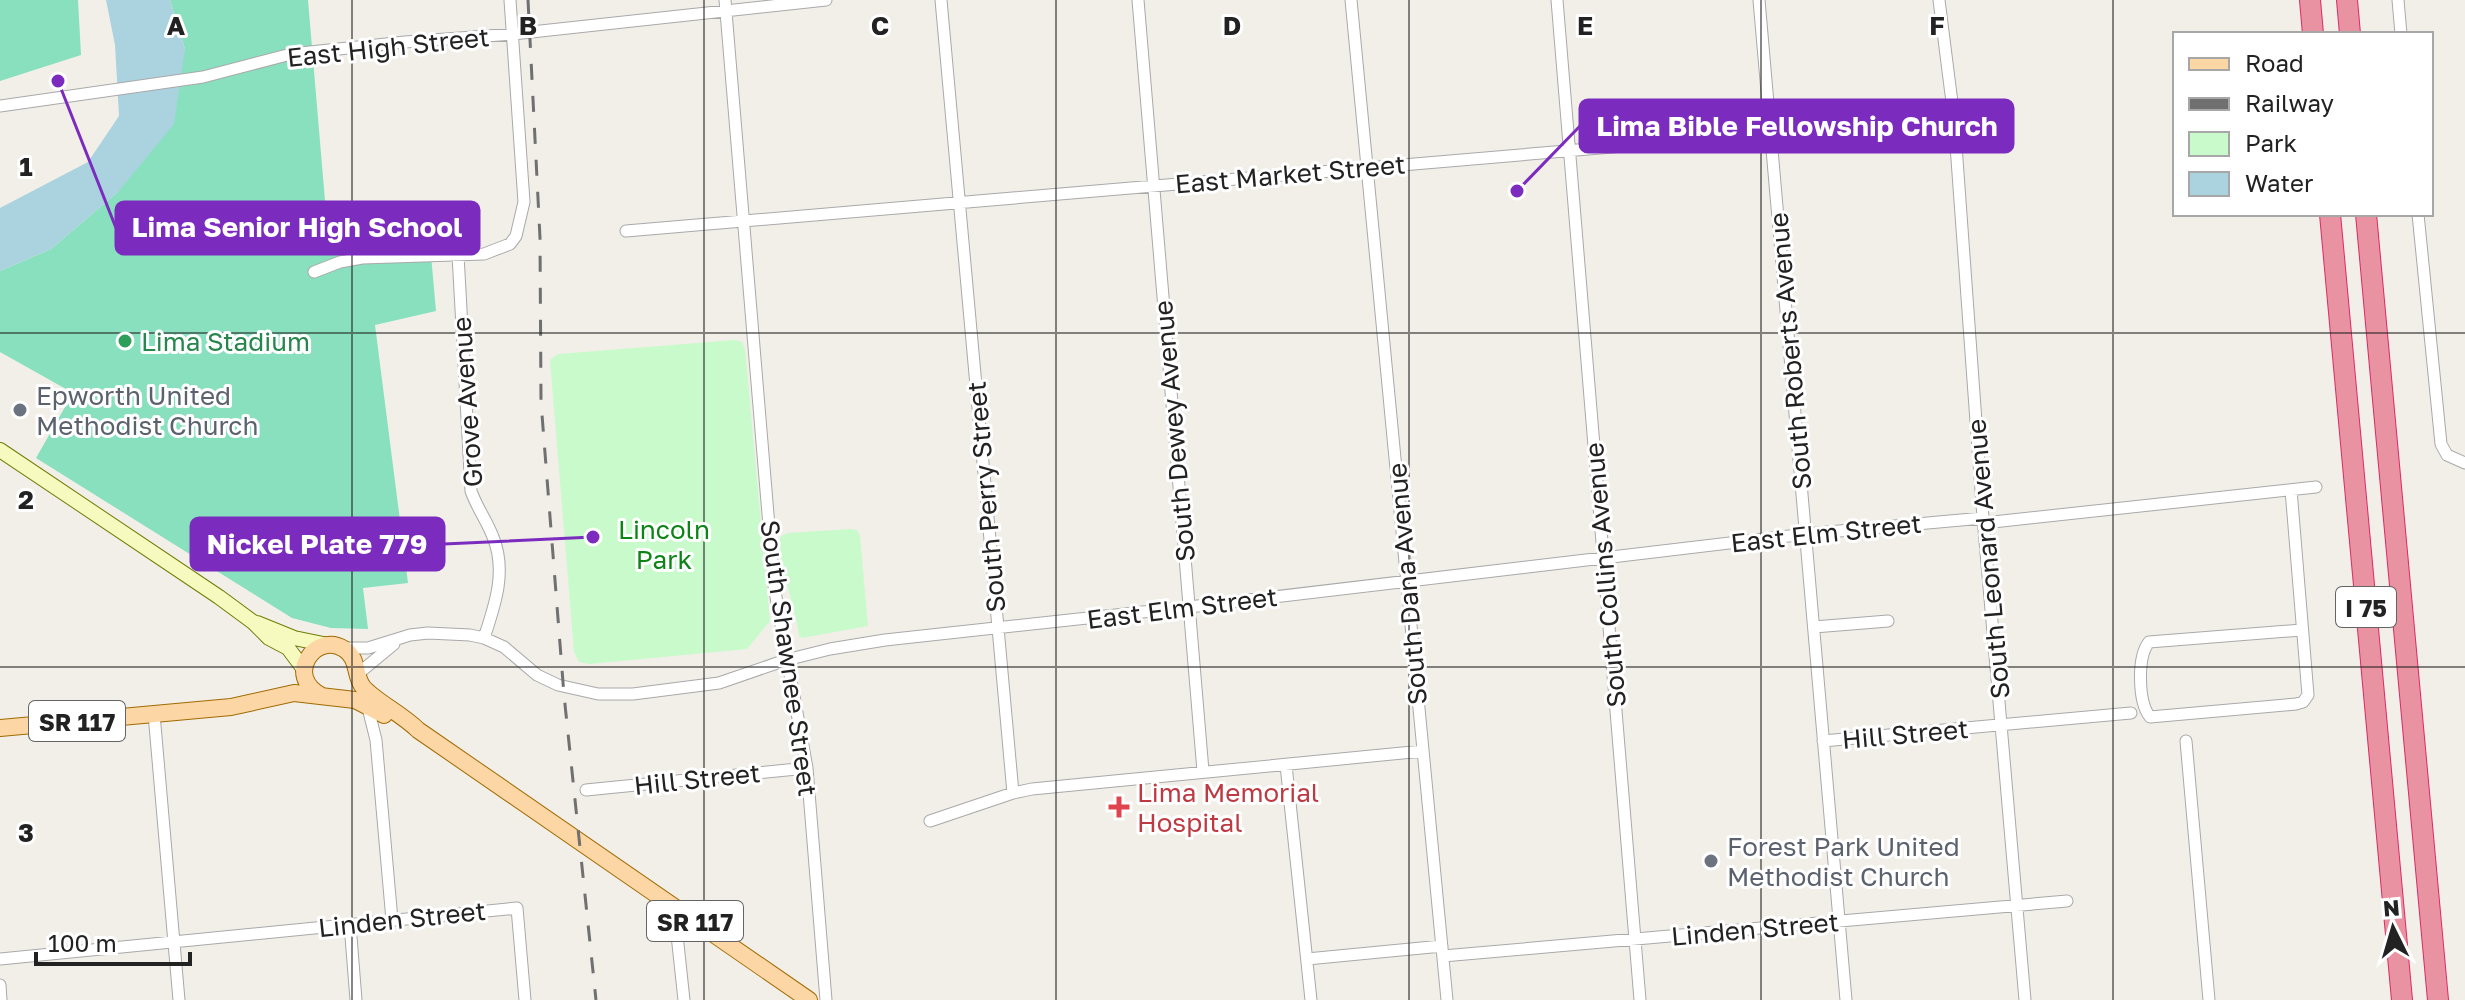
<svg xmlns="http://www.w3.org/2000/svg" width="2465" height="1000" viewBox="0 0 2465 1000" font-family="'Golos Text',sans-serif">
  <rect width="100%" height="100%" fill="#f2efe9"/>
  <path fill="#c8facc" d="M735,340L742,342L745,349L770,621L747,649L589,664L579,662L574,652L550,360L558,354Z
    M851,529L857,530L860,536L868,626L802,638L799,636C795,602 779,571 780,537L787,533Z"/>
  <path fill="#88e0be" d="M0,0H78L81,55L0,81Z
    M170,0H308L329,248L430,244L436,311L375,325L408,583L363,588L368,629L331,628L292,618L36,458L73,393L0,352V271L51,249L118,192L185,49Z"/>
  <path fill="#aad3df" d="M106,0H170L185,49L174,124L118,192L51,249L0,271V208L88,162L119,116L115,45Z"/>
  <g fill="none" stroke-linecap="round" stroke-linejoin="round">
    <g stroke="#a9a9a9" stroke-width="13">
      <path id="street" d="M725,0L774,586L807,768L826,1000
        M941,0L1013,793
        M1138,0L1203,771
        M1351,0L1447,1000
        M1557,0L1640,1000
        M1759,0L1846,1000
        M1939,0L1954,118L1983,518L2025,1000
        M2398,0L2401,34
        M0,106L203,77L291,54L405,42L513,34L826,0
        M2418,214L2441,444L2447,455L2465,463
        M626,231L1954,118
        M458,255L471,491C477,508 487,521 493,537C507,571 495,605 484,638
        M314,272L340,262L362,258L484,254L510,244L516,236L524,202L510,0
        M2291,490L2308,695L2303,702L2296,704L2150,717C2138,702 2137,657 2149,642L2302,630
        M1984,523L2316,487
        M1814,627L1888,621
        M344,648H368L410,635L428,633L470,635L484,638L504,647L537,675L558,685L598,694H633L719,683L786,660L830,649L885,640L1189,607L1806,534L1983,518
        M359,673L394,644
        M367,704L376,740L392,920
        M154,714L179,1000
        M1823,741L2131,713
        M2186,741L2209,1000
        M1286,765L1311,1000
        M586,790L807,768
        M930,821L1013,793L1032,789L1423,751
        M674,907L684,1000
        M350,924L356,1000
        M1443,956L2067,901
        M0,959L517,908L525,1000
        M1307,959L1442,946
        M0,985L1,1000"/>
    </g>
    <g stroke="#707d05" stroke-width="16">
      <path id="secondary" d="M0,450L219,597L253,622L269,638L288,648L303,668
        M257,623L294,638L328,645"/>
    </g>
    <g stroke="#a06b00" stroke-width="18">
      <path id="primary" d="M322,696C283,676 316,631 344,649C359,658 354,676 363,687C375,701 402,714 418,730L809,1000
        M0,728L231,707L294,693L355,700L384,715"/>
    </g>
    <g stroke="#dc2a67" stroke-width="22">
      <path id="highway" d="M2310,0L2313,34
        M2347,0L2350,34
        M2330,214L2402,1000
        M2366,214L2438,1000"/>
    </g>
    <use href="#street" stroke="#fff" stroke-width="11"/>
    <use href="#secondary" stroke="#f7fabf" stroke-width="14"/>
    <use href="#primary" stroke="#fcd6a4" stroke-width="16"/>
    <use href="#highway" stroke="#e892a2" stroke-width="20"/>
    <path stroke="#707070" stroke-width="3" stroke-dasharray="16 16" stroke-linecap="butt" d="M528,0L540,238L541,402L564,695L596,1000"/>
  </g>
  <path fill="none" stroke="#222" stroke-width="2" stroke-opacity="0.55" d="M352,0V1000M704,0V1000M1056,0V1000M1409,0V1000M1761,0V1000M2113,0V1000M0,333H2465M0,667H2465"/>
  <circle fill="#2e9e5b" stroke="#fff" stroke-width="3" cx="125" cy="341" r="8"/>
  <g fill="#6b7280" stroke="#fff" stroke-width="3">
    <circle cx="20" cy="410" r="8"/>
    <circle cx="1711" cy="861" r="8"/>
  </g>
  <path fill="#e0444e" stroke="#fff" stroke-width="3" d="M1115 795h8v8h8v8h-8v8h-8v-8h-8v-8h8z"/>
  <g text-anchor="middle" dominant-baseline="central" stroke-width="6" stroke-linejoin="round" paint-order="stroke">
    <g fill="#fff" stroke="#646464" stroke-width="2">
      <rect x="2336" y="587" width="60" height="40" rx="6"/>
      <rect x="29" y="701" width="96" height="40" rx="6"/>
      <rect x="647" y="901" width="96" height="40" rx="6"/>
    </g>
    <g font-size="24" font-weight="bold" fill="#222">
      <text x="2366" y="607">I 75</text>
      <text x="77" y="721">SR 117</text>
      <text x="695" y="921">SR 117</text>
    </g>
    <g font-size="26" fill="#222" stroke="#fff">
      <text transform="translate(388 47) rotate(-6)">East High Street</text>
      <text transform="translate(1290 174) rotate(-5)">East Market Street</text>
      <text transform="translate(1790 351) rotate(-95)">South Roberts Avenue</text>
      <text transform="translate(467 402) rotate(-94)">Grove Avenue</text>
      <text transform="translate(1174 431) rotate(-95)">South Dewey Avenue</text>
      <text transform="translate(986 497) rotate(-95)">South Perry Street</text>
      <text transform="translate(1826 533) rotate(-6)">East Elm Street</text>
      <text transform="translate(1988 559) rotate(-95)">South Leonard Avenue</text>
      <text transform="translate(1605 575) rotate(-95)">South Collins Avenue</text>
      <text transform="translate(1407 584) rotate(-95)">South Dana Avenue</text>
      <text transform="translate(1182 608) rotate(-7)">East Elm Street</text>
      <text transform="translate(789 658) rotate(82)">South Shawnee Street</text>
      <text transform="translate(1905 734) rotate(-5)">Hill Street</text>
      <text transform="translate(697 779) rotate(-6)">Hill Street</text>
      <text transform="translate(402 919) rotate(-6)">Linden Street</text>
      <text transform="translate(1755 929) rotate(-5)">Linden Street</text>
    </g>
    <g font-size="26" fill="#27864d" stroke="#fff" text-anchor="start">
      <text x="141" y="341">Lima Stadium</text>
    </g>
    <g font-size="26" fill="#5b616d" stroke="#fff" text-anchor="start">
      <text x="36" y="395">Epworth United<tspan x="36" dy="30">Methodist Church</tspan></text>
      <text x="1727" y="846">Forest Park United<tspan x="1727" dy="30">Methodist Church</tspan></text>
    </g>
    <g font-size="26" fill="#0c8416" stroke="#fff">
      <text x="664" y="529">Lincoln<tspan x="664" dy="30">Park</tspan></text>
    </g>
    <g font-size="26" fill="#be3a42" stroke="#fff" text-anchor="start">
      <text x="1137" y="792">Lima Memorial<tspan x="1137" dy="30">Hospital</tspan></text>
    </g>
  </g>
  <g font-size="26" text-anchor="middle" font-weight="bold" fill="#222" stroke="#fff" stroke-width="6" stroke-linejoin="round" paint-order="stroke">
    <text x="176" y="35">A</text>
    <text x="528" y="35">B</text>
    <text x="880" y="35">C</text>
    <text x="1232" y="35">D</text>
    <text x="1585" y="35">E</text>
    <text x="1937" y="35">F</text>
    <text x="26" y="176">1</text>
    <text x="26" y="509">2</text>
    <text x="26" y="842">3</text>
  </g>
  <path fill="none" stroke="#7b2cbf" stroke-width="3" d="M1517 191L1580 126M58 81L116 228M593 537L444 544"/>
  <g fill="#7b2cbf" stroke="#fff" stroke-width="3">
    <circle cx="1517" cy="191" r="8"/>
    <circle cx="58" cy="81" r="8"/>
    <circle cx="593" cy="537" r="8"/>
  </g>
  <g fill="#7b2cbf" stroke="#7b2cbf" stroke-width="3">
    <rect x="1580" y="100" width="433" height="52" rx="8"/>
    <rect x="116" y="202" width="363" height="52" rx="8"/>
    <rect x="191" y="518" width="253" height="52" rx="8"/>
  </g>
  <g font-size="28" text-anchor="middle" font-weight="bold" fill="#fff">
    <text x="1797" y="136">Lima Bible Fellowship Church</text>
    <text x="297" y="237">Lima Senior High School</text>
    <text x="317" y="554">Nickel Plate 779</text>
  </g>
  <rect x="2173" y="32" width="260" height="184" fill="#ffffff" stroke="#a7a7a7" stroke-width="2"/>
  <rect x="2189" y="58" width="40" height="12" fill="#fcd6a4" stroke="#a7a7a7" stroke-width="2"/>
  <text x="2245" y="72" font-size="24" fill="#222222">Road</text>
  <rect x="2189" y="98" width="40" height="12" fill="#707070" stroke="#a7a7a7" stroke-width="2"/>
  <text x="2245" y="112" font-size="24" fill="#222222">Railway</text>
  <rect x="2189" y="132" width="40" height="24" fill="#c8facc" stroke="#a7a7a7" stroke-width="2"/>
  <text x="2245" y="152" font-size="24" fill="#222222">Park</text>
  <rect x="2189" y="172" width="40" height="24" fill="#aad3df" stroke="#a7a7a7" stroke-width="2"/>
  <text x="2245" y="192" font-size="24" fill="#222222">Water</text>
  <g transform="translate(2393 928) rotate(355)" stroke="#ffffff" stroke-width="6" paint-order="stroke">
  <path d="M0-6L14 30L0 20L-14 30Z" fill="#222222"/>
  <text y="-12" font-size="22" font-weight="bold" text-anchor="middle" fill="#222222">N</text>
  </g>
  <path d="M36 952v12h154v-12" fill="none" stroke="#222222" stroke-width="4"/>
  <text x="48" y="952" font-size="24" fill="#222222" stroke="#ffffff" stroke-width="6" paint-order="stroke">100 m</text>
</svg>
